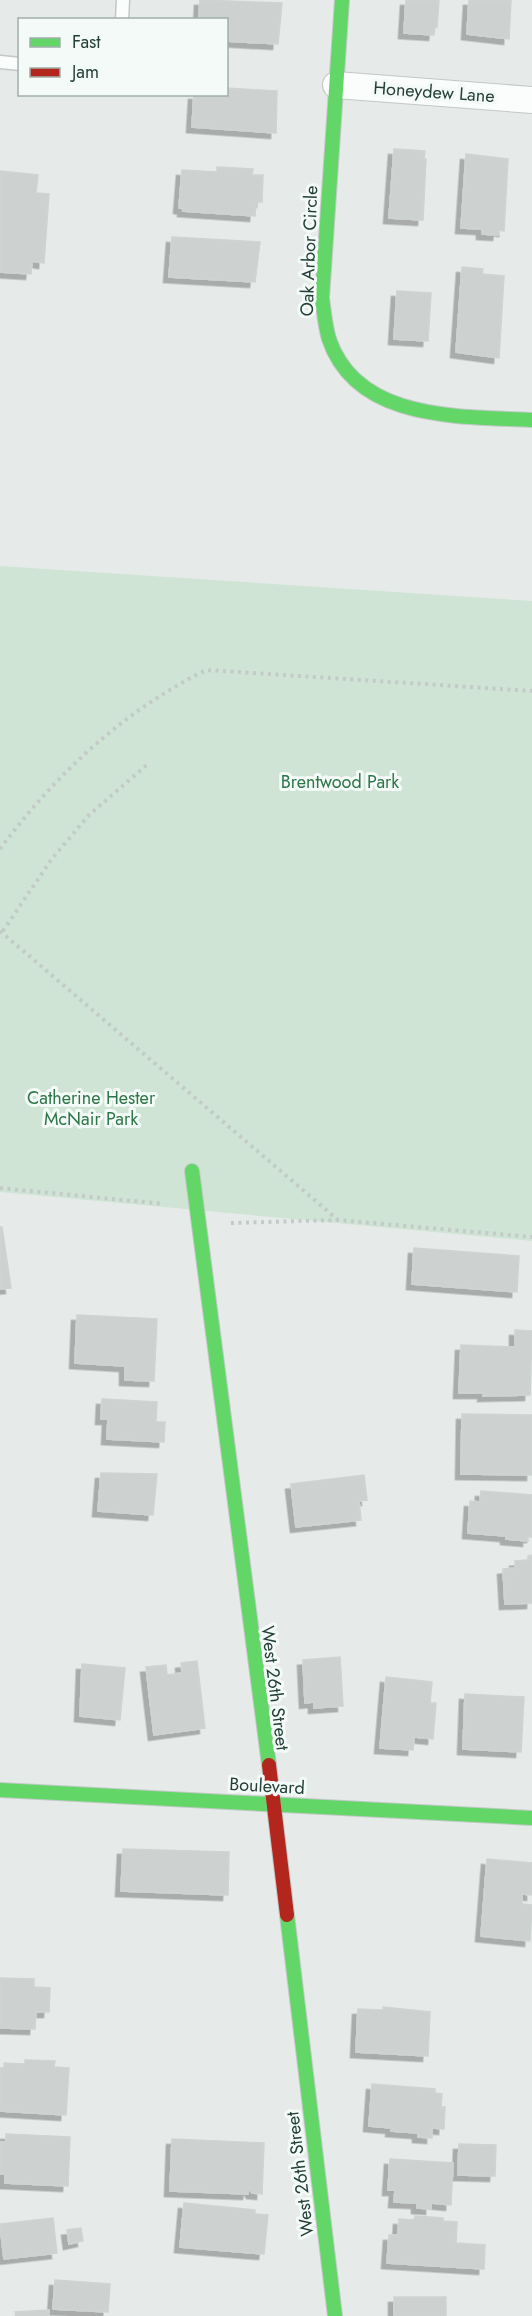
<svg xmlns="http://www.w3.org/2000/svg" width="532" height="2316" viewBox="0 0 532 2316" font-family="Jost,sans-serif">
  <defs>
    <filter id="shadow"><feDropShadow dx="-5.5" dy="5.5" stdDeviation="0" flood-color="#0004"/></filter>
  </defs>
  <rect width="100%" height="100%" fill="#e6ebe9"/>
  <path fill="#cfe4d5" d="M0,566L532,601V1241L0,1192Z"/>
  <path fill="#cdd2d0" stroke="#cfd4d2" stroke-width="1.5" filter="url(#shadow)" d="M200,0L282,3L278,44L226,41V20H192L199,19Z
    M406,0H439L437,27L435,26L434,35L404,33Z
    M469,0H511L509,39L467,34Z
    M226,88L277,91L276,133L192,127L194,94H226Z
    M394,149L425,151L424,159H426L423,220L389,218Z
    M466,154L508,159L504,231L499,230L498,235L482,234V229L461,228Z
    M217,167L253,169L252,175H263L262,202H256L255,216L183,211L184,209L179,208L182,170L217,172Z
    M0,171L38,175L36,193L49,194L44,263L32,261L31,274L0,272Z
    M172,237L260,242L255,282L169,277Z
    M462,267L483,269L482,274L504,276L499,358L456,352Z
    M397,291L431,293L428,341L394,339Z
    M0,1227H2L11,1288L0,1289Z
    M414,1248L519,1256L517,1292L412,1284Z
    M77,1315L157,1319L154,1381L125,1380V1366L75,1363Z
    M515,1330L532,1331L530,1395L483,1396L484,1393H459L461,1345L515,1347Z
    M102,1399L157,1402L156,1422H165L164,1442L107,1439L108,1419H101Z
    M462,1414L532,1415V1475L461,1474Z
    M101,1473L157,1474L153,1515L98,1511Z
    M364,1475L367,1500L359,1501L361,1520L296,1527L291,1484Z
    M481,1491L532,1495V1537H528V1541L506,1539V1536L468,1533L470,1501L480,1502Z
    M532,1555V1603L505,1604L503,1569L515,1568V1561L528,1560V1556Z
    M340,1657L343,1706L314,1708V1702L305,1703L303,1660Z
    M197,1661L205,1728L154,1735L146,1667L166,1665L167,1675L182,1673L181,1663Z
    M82,1664L125,1668L120,1720L80,1716Z
    M386,1677L432,1682L430,1703H436L433,1739L414,1737L413,1750L380,1748Z
    M465,1694L524,1697L521,1752L463,1749Z
    M123,1849L229,1852L228,1895L121,1891Z
    M487,1859L532,1863V1895L522,1894V1904L532,1905L530,1941L481,1936Z
    M0,1978L34,1979V1987L50,1988L49,2012H36L35,2029L0,2028Z
    M383,2007L430,2012L428,2056L356,2052L358,2009L383,2010Z
    M25,2060L55,2061L54,2067L69,2068L66,2115L0,2111V2068H4V2063L25,2064Z
    M372,2084L435,2089V2093L442,2094L441,2107H445L444,2129L432,2128V2138L418,2137V2133L391,2131L392,2128L369,2126Z
    M6,2134L70,2137L68,2186L5,2183V2174H0V2142H6Z
    M172,2139L264,2143L262,2194L252,2193L249,2187L248,2194L170,2191Z
    M459,2144L496,2145L495,2176L458,2175Z
    M390,2159L453,2163L451,2205L431,2203V2209L417,2208V2203L394,2202L395,2190H388Z
    M184,2203L255,2210V2214L268,2215L264,2254L180,2247Z
    M415,2216L443,2218V2221L457,2222L456,2243L485,2245L484,2269L387,2263L389,2235H398L399,2219L414,2220Z
    M53,2218L57,2253L4,2259L0,2224Z
    M81,2228L83,2241L69,2244L67,2230Z
    M55,2280L110,2284L108,2312L53,2309Z
    M394,2297H446V2316H394Z
    M49,2310V2316H16L15,2312Z"/>
  <g fill="none" stroke-linecap="round" stroke-linejoin="round">
    <g stroke="#c3c8c6" stroke-width="15">
      <path id="lane" d="M122,20L123,0
        M0,62L20,64"/>
    </g>
    <g stroke="#c3c8c6" stroke-width="28">
      <path id="street" d="M336,85L532,100"/>
    </g>
    <g stroke="#c1c9c6" stroke-width="16">
      <path id="fast" d="M342,0L322,298C324,311 325,326 329,339C357,422 461,416 532,420
        M192,1171L269,1765
        M0,1790L532,1818
        M287,1915L335,2316"/>
    </g>
    <g stroke="#c1c9c6" stroke-width="16">
      <path id="jam" d="M269,1765L287,1915"/>
    </g>
    <path stroke="#c2cbc7" stroke-width="4" stroke-dasharray="3 4.5" stroke-linecap="butt" d="M0,849C56,774 122,712 206,670L532,691
      M0,931L338,1220
      M3,931L51,860L89,815L149,763
      M0,1188L164,1204
      M231,1223L338,1220L532,1237"/>
    <use href="#lane" stroke="#fbfcfc" stroke-width="12"/>
    <use href="#street" stroke="#fbfcfc" stroke-width="26"/>
    <use href="#fast" stroke="#63d668" stroke-width="14"/>
    <use href="#jam" stroke="#b3261e" stroke-width="14"/>
  </g>
  <g text-anchor="middle" dominant-baseline="central" stroke-width="6" stroke-linejoin="round" paint-order="stroke">
    <g font-size="18" fill="#233f37" stroke="#f4faf7">
      <text transform="translate(434 92) rotate(4)">Honeydew Lane</text>
      <text transform="translate(309 251) rotate(-88)">Oak Arbor Circle</text>
      <text transform="translate(275 1688) rotate(83)">West 26th Street</text>
      <text transform="translate(267 1786) rotate(3)">Boulevard</text>
      <text transform="translate(300 2174) rotate(-97)">West 26th Street</text>
    </g>
    <g font-size="18" fill="#2d7648" stroke="#f4faf7">
      <text x="340" y="782">Brentwood Park</text>
      <text x="91" y="1098">Catherine Hester<tspan x="91" dy="21">McNair Park</tspan></text>
    </g>
  </g>
  <rect x="18" y="18" width="210" height="78" fill="#f4faf7" stroke="#a0afaa" stroke-width="1.5"/>
  <rect x="30" y="38" width="30" height="9" fill="#63d668" stroke="#a0afaa" stroke-width="1.5"/>
  <text x="72" y="48" font-size="18" fill="#233f37">Fast</text>
  <rect x="30" y="68" width="30" height="9" fill="#b3261e" stroke="#a0afaa" stroke-width="1.5"/>
  <text x="72" y="78" font-size="18" fill="#233f37">Jam</text>
</svg>
